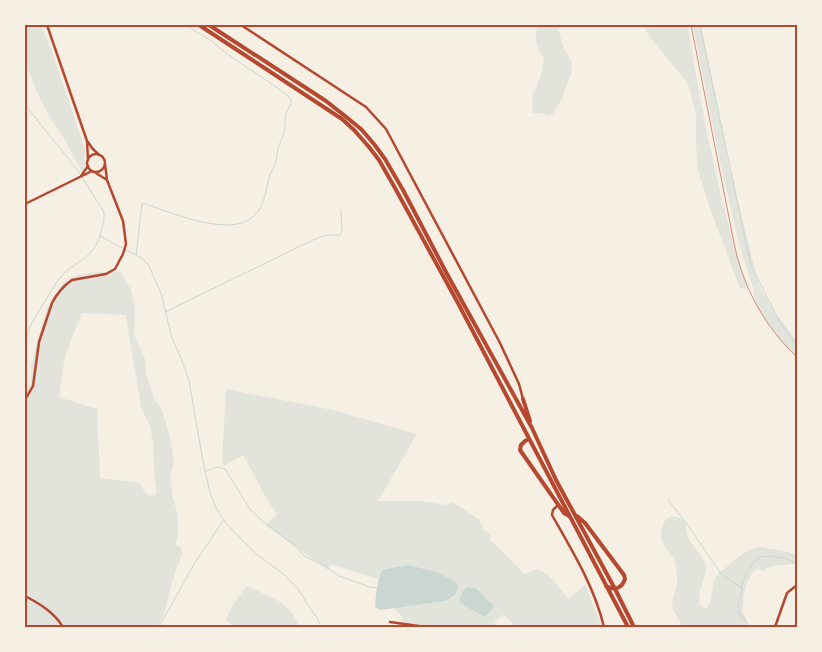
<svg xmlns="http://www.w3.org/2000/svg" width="822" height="652" viewBox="0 0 822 652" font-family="Karla,sans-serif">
  <rect width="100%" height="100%" fill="#f6efe4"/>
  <path fill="#e2e4dc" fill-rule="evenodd" d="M25,25H40L49,43L85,149L84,176L64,138L51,119L41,101L25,62Z
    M538,25H557L563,46L572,63L571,74L562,98L554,113L547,116L541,113H532L533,95L541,75L544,58C536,48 534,38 538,25Z
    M643,25H688C692,49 695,73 700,96C712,161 727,226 747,289L740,288L710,209L698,170L696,144V113L688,84L649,36Z
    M693,25H701L724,141L728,163L759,285L773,310L797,341V358L781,342L757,306L753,288L740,248L718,153Z
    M117,272H121L131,290L134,303L135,312L134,335L145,359L146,374L155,401L162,409L170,438L174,462L170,477L173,498L178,515V536L175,544L181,547L182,555L176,569L166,606L164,616L157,627H25V394L31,382V366L46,311L54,296C58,292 61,285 66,281C77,271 103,272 117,272ZM82,313L126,315L129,336L141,407L150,426L153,443L155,484L157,490L156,495L149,496L144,491L140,483L100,478L97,409L59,397L64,361L72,337Z
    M226,389L333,410L417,434L378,501H420L447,505L452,502L479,519L484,530L491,534L490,540L506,555L523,573L526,574C530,572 534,569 538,570C549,572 562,591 569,599L585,584L602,627H516L504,614L494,622L499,627H404C405,619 399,614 394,608L445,601L453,598L457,593V583L449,580L382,570L378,579L330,564L328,570L266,525L277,514L269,503L243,455L224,466L222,462Z
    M670,516C675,517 681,517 684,521C687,526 686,532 688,537C692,546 704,557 706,567C707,579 689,607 707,608L710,604L714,579L720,572L741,555L754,548L761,547L784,551L797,555V562L796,564L781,565L766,568L764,571L756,569C743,583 745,594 742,612L745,615L747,627H681C680,616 673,614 672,606C673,595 678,586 677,575C676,571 676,564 674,560C671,555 668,551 665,547C658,537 660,523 670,516Z
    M247,586C268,596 292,602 299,627H233L226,619L234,603Z"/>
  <path fill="#c9d6d2" d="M408,565L436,572L457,583C460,593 453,598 445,601L381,610L376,608L375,606C376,594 377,582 382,570Z
    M467,587L475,588L494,606L485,617L460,603C459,598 462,591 467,587Z"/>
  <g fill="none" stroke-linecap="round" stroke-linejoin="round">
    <path stroke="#c9d6d2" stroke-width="1" d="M700,25L751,266L780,322L797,346
      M25,104C42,128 63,150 80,174
      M100,236L143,259L149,266L152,273L161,293L172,338L181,358L189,381L204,467L210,492L216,508L225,522L242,540L259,556L285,575L298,589L314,614L317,617L321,627
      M136,255L142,204L143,203C169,212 230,238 253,217C266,206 265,189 270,175C272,170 275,166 276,161C277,156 277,151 279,146C281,140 284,134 285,127C286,121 285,126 285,120C285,113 289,108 292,102L289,97L279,89L230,56L210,40L185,25
      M165,312L313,240L326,235H340L342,231L341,210
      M25,343L31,324L57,282L65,272L86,257L93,250L97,243L100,236L104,221V212L82,177
      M206,471L218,467L225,469L250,509L262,521L298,548L304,556L325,566L339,576L370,587L378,588
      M668,500L689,527L722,575L742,588
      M159,627L194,564L223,521
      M748,627L746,620L739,614L738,604L741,595L742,585L746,574L756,559L761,557L769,556L785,558L797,564"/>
    <path stroke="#b5482f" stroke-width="2.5" d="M47,25L87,141L88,160
      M88,142L92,148L99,155
      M87 163a9 9 0 1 1 18 0a9 9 0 1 1-18 0Z
      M96,173L107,180
      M81,176L88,166
      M25,204L92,171
      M25,400L33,386L39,342L52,303C56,295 64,285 72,280L106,274L115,269L123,254L126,244L123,221L107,180L105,164
      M558,505L553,510L552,515C573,552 594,586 604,627
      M25,596C40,604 54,612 63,627
      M390,622L426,627
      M775,627L787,593L797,585"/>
    <path stroke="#b5482f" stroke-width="2.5" d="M241,25L366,107L386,129L500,343L519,384L523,399"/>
    <path stroke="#b5482f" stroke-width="4" d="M199,25L342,119L354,130L369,147L379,160L395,188L459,305L628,627
      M209,25L326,101L345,116L361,129L374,144L385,159L403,190L447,274L532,428L556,480L615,589L634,627
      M523,399L530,421
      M529,439L525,441L521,445L520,450L564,513L569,516
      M577,516L585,523L624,575L625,579C622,588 615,591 606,586"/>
    <path stroke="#cf8b77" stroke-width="1" d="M691,25L734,243C743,287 764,326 797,357"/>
  </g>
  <rect width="822" height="652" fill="none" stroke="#f6efe4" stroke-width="52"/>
  <rect x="26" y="26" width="770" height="600" fill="none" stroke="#b5482f" stroke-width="2"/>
</svg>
